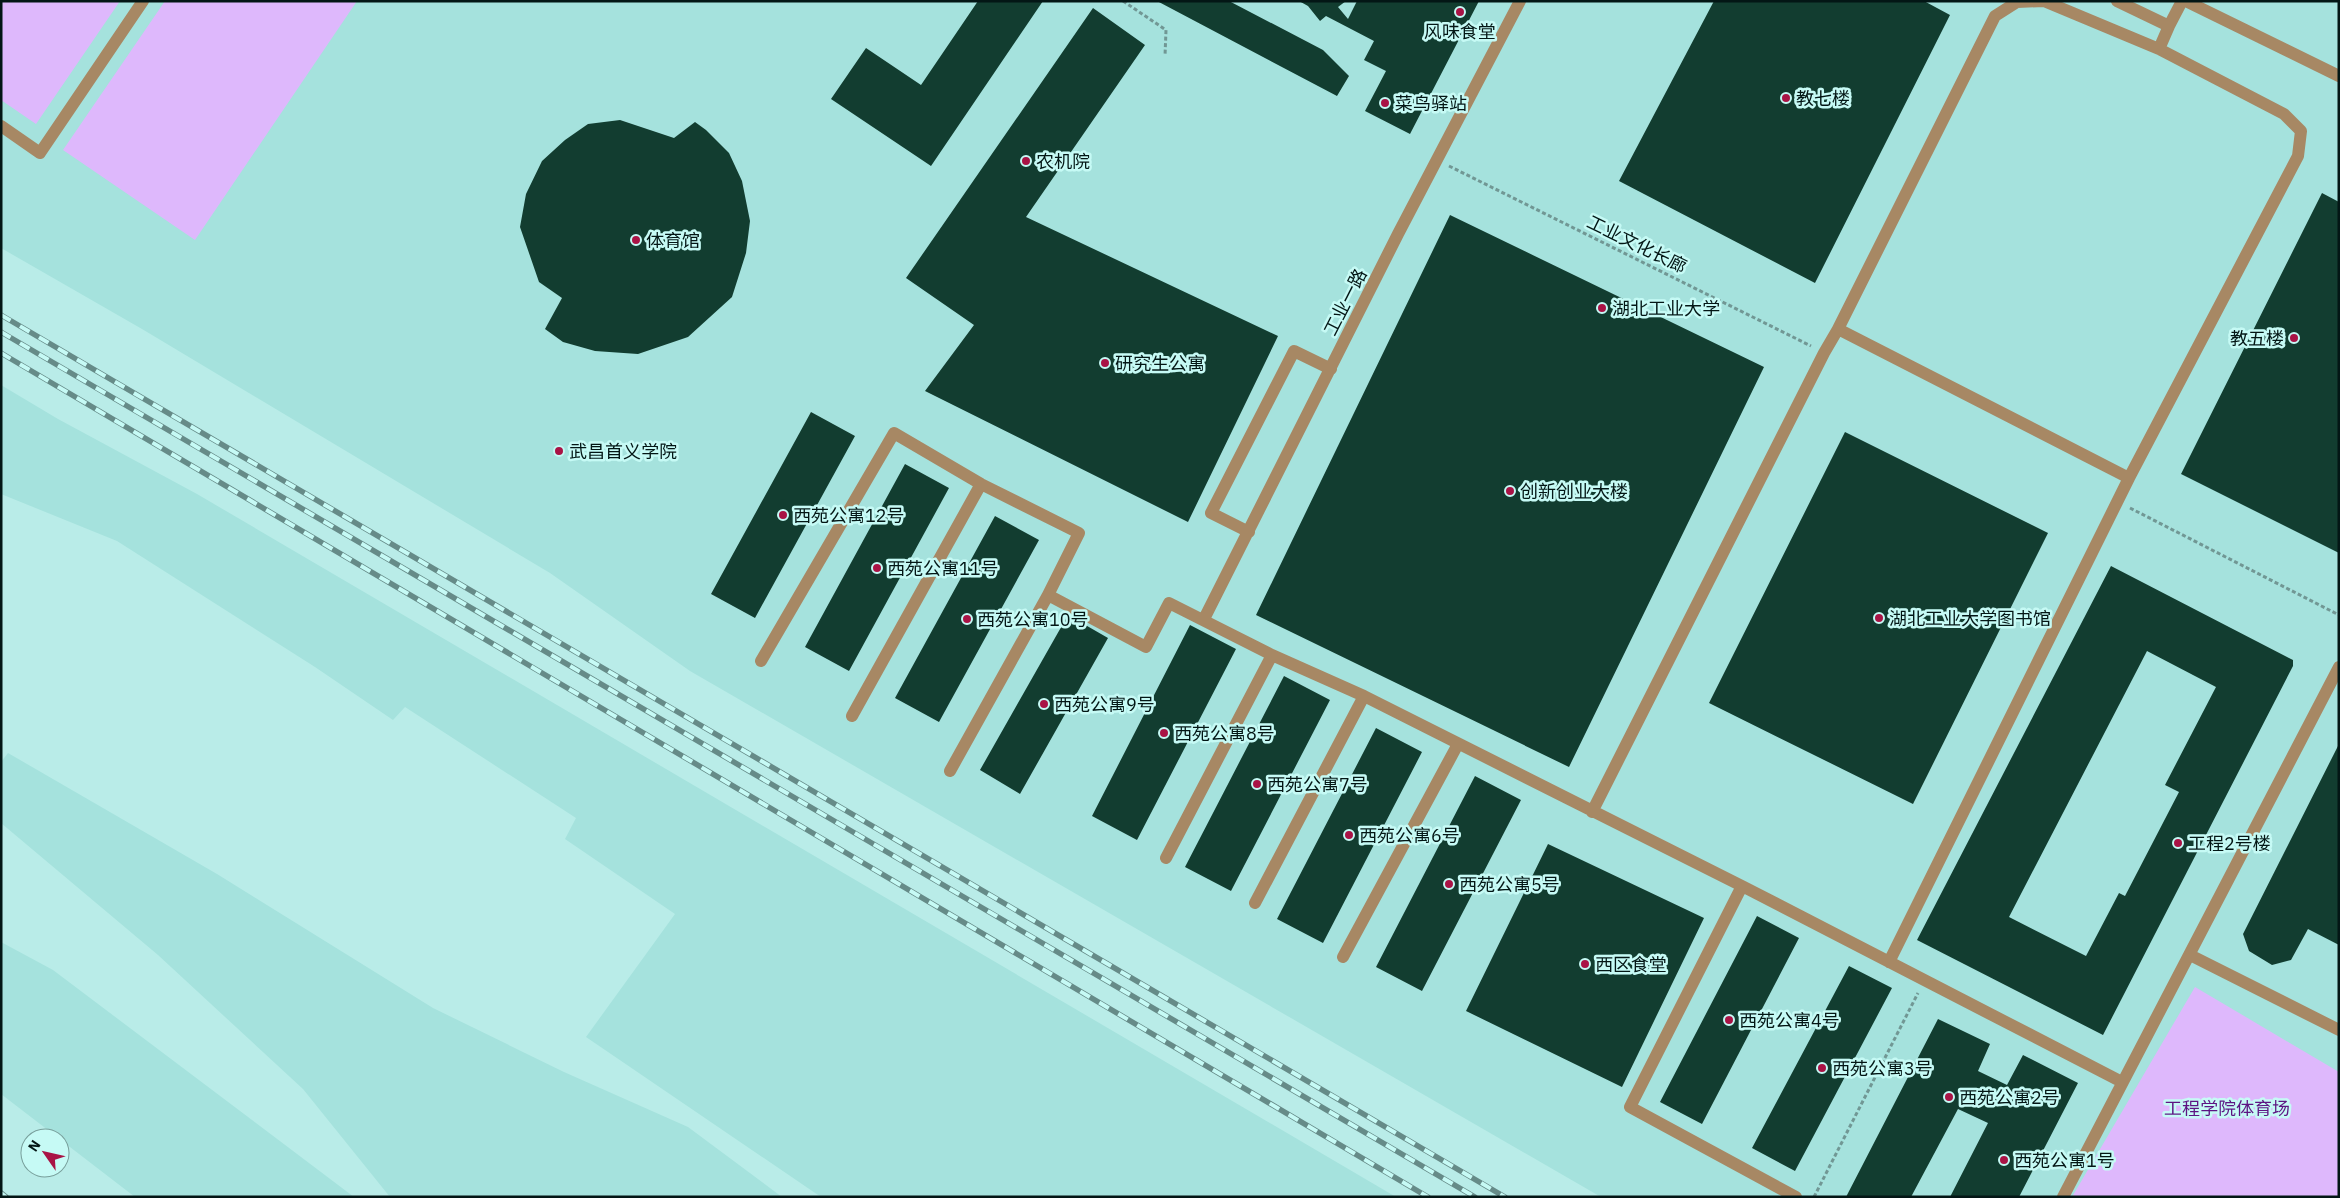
<svg xmlns="http://www.w3.org/2000/svg" width="2340" height="1198" viewBox="0 0 2340 1198" font-family="'IBM Plex Sans','Noto Sans SC',sans-serif">
  <rect width="100%" height="100%" fill="#b9ece8"/>
  <path fill="#a5e2dd" d="M1,1H2339V1197H1601L690,671L550,573L142,329L1,248Z
    M1,385L58,419L197,494L1396,1197H821L586,1037L675,914L565,839L576,818L405,707L393,720L315,667L117,541L1,494Z
    M8,753L217,874L433,1008L564,1072L688,1127L782,1197H390L303,1089L158,955L1,823V762Z
    M1,942L53,970L354,1197H135L1,1094Z"/>
  <path fill="#deb8fc" d="M1,1H120L36,124L1,100Z
    M165,1H357L195,240L63,150Z
    M2195,987L2339,1072V1197H2072Z"/>
  <path fill="#123d30" fill-rule="evenodd" d="M978,1H1043L931,166L831,99L866,48L921,85Z
    M1157,1H1229L1323,50L1349,76L1337,96Z
    M1299,1H1346L1338,7L1348,19L1357,1H1479L1410,134L1365,111L1386,71L1364,60L1374,41L1326,16L1320,21L1308,6Z
    M1714,1H1924L1950,15L1815,283L1619,181Z
    M1093,8L1145,45L1026,217L1278,336L1188,522L925,391L974,325L906,278Z
    M620,120L674,138L695,122L706,130L729,153L742,181L750,221L746,253L732,297L688,337L638,354L595,351L563,342L545,329L562,298L539,282L520,227L526,194L542,161L565,140L588,124Z
    M2322,193L2339,202V553L2181,474Z
    M1450,215L1764,367L1569,767L1256,615Z
    M811,412L855,436L755,618L711,594Z
    M1845,432L2048,533L1913,804L1709,703Z
    M905,464L949,488L849,671L805,647Z
    M995,516L1039,540L939,722L895,698Z
    M2111,566L2293,660V666L2103,1035L1917,940ZM2147,651L2216,687L2165,785L2179,792L2125,896L2119,893L2086,956L2009,917Z
    M1068,615L1108,638L1020,794L980,770Z
    M1190,625L1236,649L1137,840L1092,816Z
    M1284,676L1330,700L1231,891L1185,867Z
    M1376,728L1422,752L1323,943L1277,919Z
    M2339,744V945L2308,929L2291,960L2272,965L2249,951L2243,934Z
    M1475,776L1521,800L1422,991L1376,967Z
    M1548,844L1704,918L1622,1087L1466,1011Z
    M1757,916L1799,938L1702,1124L1660,1102Z
    M1849,966L1892,988L1795,1171L1752,1148Z
    M1938,1019L1990,1044L1978,1071L2007,1085L2023,1055L2078,1083L2019,1197H1950L1988,1123L1958,1109L1911,1197H1846Z"/>
  <g fill="none" stroke-linecap="round" stroke-linejoin="round">
    <path stroke="#719794" stroke-width="3" stroke-dasharray="4 2.5" stroke-linecap="butt" d="M1123,1L1166,30L1165,56
      M1449,166L1811,346
      M2130,508L2339,615
      M1814,1197L1918,993"/>
    <path stroke="#a78864" stroke-width="12" d="M2117,1L2169,26L2182,1
      M2186,1L2339,76
      M1,126L40,153L143,1
      M1838,329L1995,16L2017,2L2044,1L2159,49
      M2129,478L2298,156L2301,131L2284,114L2159,49L2169,26
      M1249,532L1211,513L1294,351L1331,369
      M1204,619L1398,234L1520,1
      M761,661L894,433L981,484L1079,533L1048,595L1146,647L1169,603L1272,655L1364,696L1742,886L2122,1082
      M852,716L981,484
      M950,771L1048,595
      M1592,812L1824,353L1838,329L2129,478L1889,962
      M1166,858L1272,655
      M1742,886L1630,1107L1796,1197
      M1255,903L1364,696
      M2190,955L2339,1030
      M1343,957L1458,744
      M2063,1197L2339,667"/>
    <g stroke="#668b88" stroke-width="5.5">
      <path id="rail" d="M1,315L1505,1197
        M1,332L1475,1197
        M1,353L1428,1197
        M1,1193L6,1197"/>
    </g>
    <use href="#rail" stroke="#c6faf5" stroke-width="4" stroke-dasharray="11" stroke-linecap="butt"/>
  </g>
  <g fill="#a91345" stroke="#c6faf5" stroke-width="2">
    <circle cx="1460" cy="12" r="5"/>
    <circle cx="1786" cy="98" r="5"/>
    <circle cx="1385" cy="103" r="5"/>
    <circle cx="1026" cy="161" r="5"/>
    <circle cx="636" cy="240" r="5"/>
    <circle cx="1602" cy="308" r="5"/>
    <circle cx="2294" cy="338" r="5"/>
    <circle cx="1105" cy="363" r="5"/>
    <circle cx="559" cy="451" r="5"/>
    <circle cx="1510" cy="491" r="5"/>
    <circle cx="783" cy="515" r="5"/>
    <circle cx="877" cy="568" r="5"/>
    <circle cx="1879" cy="618" r="5"/>
    <circle cx="967" cy="619" r="5"/>
    <circle cx="1044" cy="704" r="5"/>
    <circle cx="1164" cy="733" r="5"/>
    <circle cx="1257" cy="784" r="5"/>
    <circle cx="1349" cy="835" r="5"/>
    <circle cx="2178" cy="843" r="5"/>
    <circle cx="1449" cy="884" r="5"/>
    <circle cx="1585" cy="964" r="5"/>
    <circle cx="1729" cy="1020" r="5"/>
    <circle cx="1822" cy="1068" r="5"/>
    <circle cx="1949" cy="1097" r="5"/>
    <circle cx="2004" cy="1160" r="5"/>
  </g>
  <g text-anchor="middle" dominant-baseline="central" stroke-width="5" stroke-linejoin="round" paint-order="stroke">
    <g font-size="18" fill="#031615" stroke="#c6faf5" text-anchor="start">
      <text x="1460" y="31" text-anchor="middle">风味食堂</text>
      <text x="1796" y="98">教七楼</text>
      <text x="1395" y="103">菜鸟驿站</text>
      <text x="1036" y="161">农机院</text>
      <text x="646" y="240">体育馆</text>
      <text x="1612" y="308">湖北工业大学</text>
      <text x="2284" y="338" text-anchor="end">教五楼</text>
      <text x="1115" y="363">研究生公寓</text>
      <text x="569" y="451">武昌首义学院</text>
      <text x="1520" y="491">创新创业大楼</text>
      <text x="793" y="515">西苑公寓12号</text>
      <text x="887" y="568">西苑公寓11号</text>
      <text x="1889" y="618">湖北工业大学图书馆</text>
      <text x="977" y="619">西苑公寓10号</text>
      <text x="1054" y="704">西苑公寓9号</text>
      <text x="1174" y="733">西苑公寓8号</text>
      <text x="1267" y="784">西苑公寓7号</text>
      <text x="1359" y="835">西苑公寓6号</text>
      <text x="2188" y="843">工程2号楼</text>
      <text x="1459" y="884">西苑公寓5号</text>
      <text x="1595" y="964">西区食堂</text>
      <text x="1739" y="1020">西苑公寓4号</text>
      <text x="1832" y="1068">西苑公寓3号</text>
      <text x="1959" y="1097">西苑公寓2号</text>
      <text x="2014" y="1160">西苑公寓1号</text>
    </g>
    <g font-size="18" fill="#031615" stroke="#c6faf5">
      <text transform="translate(1637 244) rotate(26)">工业文化长廊</text>
      <text transform="translate(1345 302) rotate(-63)">工业一路</text>
    </g>
    <g font-size="18" fill="#5d1583" stroke="#c6faf5">
      <text x="2227" y="1108">工程学院体育场</text>
    </g>
  </g>
  <rect width="2340" height="1198" fill="none" stroke="#031615" stroke-width="5"/>
  <g transform="translate(45 1153) rotate(304)"><circle r="24" fill="#c6faf5" stroke="#789f9b"/>
  <path d="M0-4L9 19L0 12L-9 19Z" fill="#a91345"/>
  <text y="-8" font-size="14" font-weight="bold" text-anchor="middle" fill="#031615">N</text>
  </g>
</svg>
